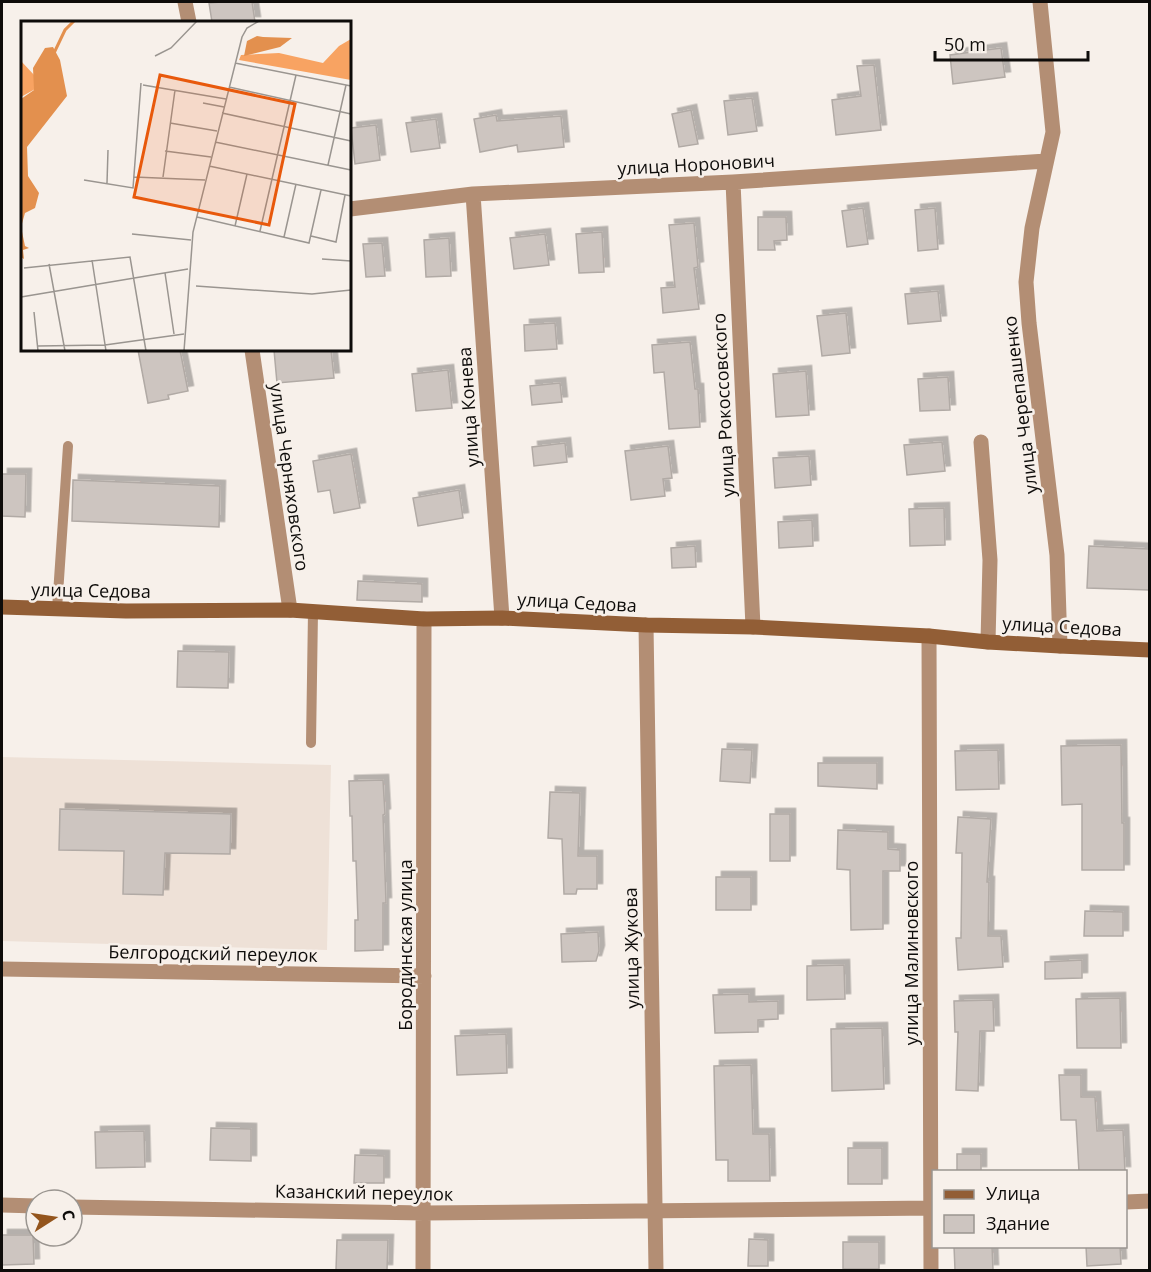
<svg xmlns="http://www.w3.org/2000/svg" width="1151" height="1272" viewBox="0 0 1151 1272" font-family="'Open Sans',sans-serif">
  <defs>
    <filter id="shadow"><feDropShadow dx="5.5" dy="-5.5" stdDeviation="0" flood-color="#0004"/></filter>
  </defs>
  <rect width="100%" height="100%" fill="#f7f0ea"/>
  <path fill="#eee1d7" d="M2,757L331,765L327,950L2,941Z"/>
  <path fill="#cdc5c0" stroke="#b1aaa5" stroke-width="1.5" filter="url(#shadow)" d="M221,2H252L255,22H212L209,3Z
    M1001,48L1005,77L953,84L950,55Z
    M874,65L881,130L836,135L832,100L861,96L857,66Z
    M752,98L757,131L728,135L724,101Z
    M691,110L698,144L679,147L672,114Z
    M496,115L497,121L561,116L564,147L518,152L517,145L480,152L474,119Z
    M436,119L440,148L411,152L406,123Z
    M376,125L380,160L355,164L351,128Z
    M863,208L868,244L847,247L842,211Z
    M935,208L938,249L918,251L915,210Z
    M758,217H786L787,240L774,241L775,250H758Z
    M694,223L698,267L694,268L699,309L663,313L661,288L675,287L669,225Z
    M602,232L604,272L579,273L576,234Z
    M545,234L549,265L514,269L510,238Z
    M449,238L451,276L426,277L424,240Z
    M382,243L385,276L366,277L363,244Z
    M938,291L941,321L908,324L905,294Z
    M846,313L850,353L822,356L817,316Z
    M555,323L557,349L525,351L524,325Z
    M690,342L695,389H698L700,427L669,429L664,372L654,373L652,345Z
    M138,350H180L188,391L168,395L169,399L148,403Z
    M274,350H331L334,378L277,383Z
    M448,370L452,408L416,411L412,374Z
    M806,371L809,415L776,417L773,374Z
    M948,377L950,410L920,411L918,379Z
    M560,383L562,402L532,405L530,386Z
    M942,442L945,471L907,475L904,445Z
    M565,443L567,462L534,466L532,447Z
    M668,446L672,478L663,479L665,496L631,500L625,451Z
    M351,454L360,508L334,513L330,490L318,492L313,461Z
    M809,456L811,485L775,488L773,458Z
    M2,474H26L25,517L2,516Z
    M73,480L220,486L219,527L72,521Z
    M459,490L463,518L418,526L413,498Z
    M944,508L945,545L910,546L909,509Z
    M812,520L813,546L779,548L778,522Z
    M695,546L696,567L672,568L671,548Z
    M1089,546L1149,549V590L1087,588Z
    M358,581L422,584V602L357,600Z
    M178,651L229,652L228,688L177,687Z
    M1121,745L1122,823H1124V870H1082V804L1062,805L1061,746Z
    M722,749L752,750L750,783L720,781Z
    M998,750L999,789L956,790L955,751Z
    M818,763H877V789L818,786Z
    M383,780L385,814L383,815L386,903H383V950L355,951V920H358L356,861H353L352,816H350L349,781Z
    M550,792L580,793L578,856H597V889H577L576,894H564L562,839L548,838Z
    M60,809L231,814L230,854L165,853L163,895L123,894L124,851L59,850Z
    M770,814H790V861H770Z
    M958,817L991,819L987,882H989L988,936H1001L1003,967L958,970L956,938H961L962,853H956Z
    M838,830L888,832V849L900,850V871H883V929L851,930L850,870L837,869Z
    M716,877H751V910H716Z
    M1085,911L1123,912V936H1084Z
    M598,932L599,951L596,961L562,962L561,934Z
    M1082,960V978L1045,979V962Z
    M844,965L845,999L807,1000V966Z
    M749,994V1002L778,1001V1019L758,1020V1032L715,1033L713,995Z
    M1120,998L1121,1048H1077L1076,999Z
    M993,1000L994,1031H980L978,1091L956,1090L958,1032H955L954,1001Z
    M882,1028L884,1089L832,1091L831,1029Z
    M506,1034L507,1073L457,1075L455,1036Z
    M751,1065L753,1134H769L770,1181H728V1160H716L714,1066Z
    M1059,1075H1081V1097H1095L1097,1131L1123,1130L1125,1172H1079L1076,1120H1061Z
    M211,1128L251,1129V1161L210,1160Z
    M144,1131L145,1167L96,1168L95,1132Z
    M848,1148H882V1184H848Z
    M957,1154H981V1172H957Z
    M355,1155L384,1156V1183H354Z
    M2,1235H33L34,1264L2,1265Z
    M749,1239L768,1240V1266H748Z
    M337,1240H388L387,1270H336Z
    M843,1242H879V1269H843Z
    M954,1246H992L993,1270H955Z
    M1086,1246H1120L1121,1264L1087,1266Z"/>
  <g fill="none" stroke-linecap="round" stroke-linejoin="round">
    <path stroke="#b38e74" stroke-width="10" d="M57,609L68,446
      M311,743L313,612"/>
    <path stroke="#b38e74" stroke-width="15" d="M185,2L189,22
      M1040,2L1053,132L1032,228L1026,282L1029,323L1057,555L1060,646
      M733,182L753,627
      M473,194L502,618
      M350,209L473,194L733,182L1046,161
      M252,350L290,610
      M981,442L990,560L988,642
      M646,625L656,1270
      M929,636L931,1270
      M2,969L424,976
      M1126,1202L1150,1201
      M2,1205L36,1206
      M72,1207L424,1213L934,1208
      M423,1270L424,619"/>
    <path stroke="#925e36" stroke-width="15" d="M2,607L126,611L290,610L424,619L502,618L646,625L753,627L929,636L988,642L1060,646L1150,650"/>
  </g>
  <g text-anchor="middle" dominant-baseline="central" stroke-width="5" stroke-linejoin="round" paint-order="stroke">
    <g font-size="18" fill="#0e0c0a" stroke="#f7f0ea">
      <text transform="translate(696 164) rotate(-3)">улица Норонович</text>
      <text transform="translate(723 405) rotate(-93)">улица Рокоссовского</text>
      <text transform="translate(1020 405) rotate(-97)">улица Черепашенко</text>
      <text transform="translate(468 407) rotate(-94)">улица Конева</text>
      <text transform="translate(290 477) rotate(82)">улица Черняховского</text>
      <text transform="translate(91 590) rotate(1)">улица Седова</text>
      <text transform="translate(577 602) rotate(3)">улица Седова</text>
      <text transform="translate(1062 626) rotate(3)">улица Седова</text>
      <text transform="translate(405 945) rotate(-90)">Бородинская улица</text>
      <text transform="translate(631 948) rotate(-91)">улица Жукова</text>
      <text transform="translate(213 953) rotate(1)">Белгородский переулок</text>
      <text transform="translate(911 953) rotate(-90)">улица Малиновского</text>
      <text transform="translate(364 1192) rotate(1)">Казанский переулок</text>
    </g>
  </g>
  <g transform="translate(21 21)">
    <rect width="330" height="330" fill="#f7f0ea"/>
    <path d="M330,18V59L218,39L220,34L258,32L302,42L318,25ZM0,40L14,55L16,67L0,76Z" fill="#f8a362"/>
    <path d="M236,15L242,16L271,17L259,26L223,35L226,20ZM32,26L39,39L46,75L6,126L7,155L18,172L14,187L4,192L0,206L4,225L8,227L2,229L3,238L0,236V78L13,69L12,47L24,27Z" fill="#e3904e"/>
    <path fill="none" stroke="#e3904e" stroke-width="3" d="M33,32L44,9L53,0"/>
    <path fill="none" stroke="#9a9590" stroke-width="1.5" d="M134,35L150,27L176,0M214,42L330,65M122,64L205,78M208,66L330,93M182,82L203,86M201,92L330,120M149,102L196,110M194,121L330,149M144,130L190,136M307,144L325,64M188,145L330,175M113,156L184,159M142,156L154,69M63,159L112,167L120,62M86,162L87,129M176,196L288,222L300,169M214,205L226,153M239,210L275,54M111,213L170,219M290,215L315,221L324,174M263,216L275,163M301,238L330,240M71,239L85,330M28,243L44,330M3,247L109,236L125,330M144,252L153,313M175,265L291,273L330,269M0,276L167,248M13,291L17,330M17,325L84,324L163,313M163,330L172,211L221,16L226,7L238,0"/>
    <path fill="#e8590c" fill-opacity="0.15" stroke="#e8590c" stroke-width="3" d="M139,54L274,83L248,204L113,176Z"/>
    <rect width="330" height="330" fill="none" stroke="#0e0c0a" stroke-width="3"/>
  </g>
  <rect width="1151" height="1272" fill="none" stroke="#0e0c0a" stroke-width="6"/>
  <rect x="932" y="1170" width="195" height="78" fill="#f7f0ea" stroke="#9a9590" stroke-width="1.5"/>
  <rect x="944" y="1190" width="30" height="9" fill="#925e36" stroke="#9a9590" stroke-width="1.5"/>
  <text x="986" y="1200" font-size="18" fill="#0e0c0a">Улица</text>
  <rect x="944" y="1215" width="30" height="18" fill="#cdc5c0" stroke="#9a9590" stroke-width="1.5"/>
  <text x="986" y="1230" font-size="18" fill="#0e0c0a">Здание</text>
  <g transform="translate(54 1218) rotate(78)"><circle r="28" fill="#f7f0ea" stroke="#9a9590" stroke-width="1.5"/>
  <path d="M0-4.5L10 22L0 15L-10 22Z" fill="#94551d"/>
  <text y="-9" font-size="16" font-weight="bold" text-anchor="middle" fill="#0e0c0a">С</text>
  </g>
  <path d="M935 51v9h153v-9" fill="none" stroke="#0e0c0a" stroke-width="3"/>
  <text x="944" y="51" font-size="18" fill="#0e0c0a" stroke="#f7f0ea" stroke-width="4.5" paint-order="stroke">50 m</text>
</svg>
